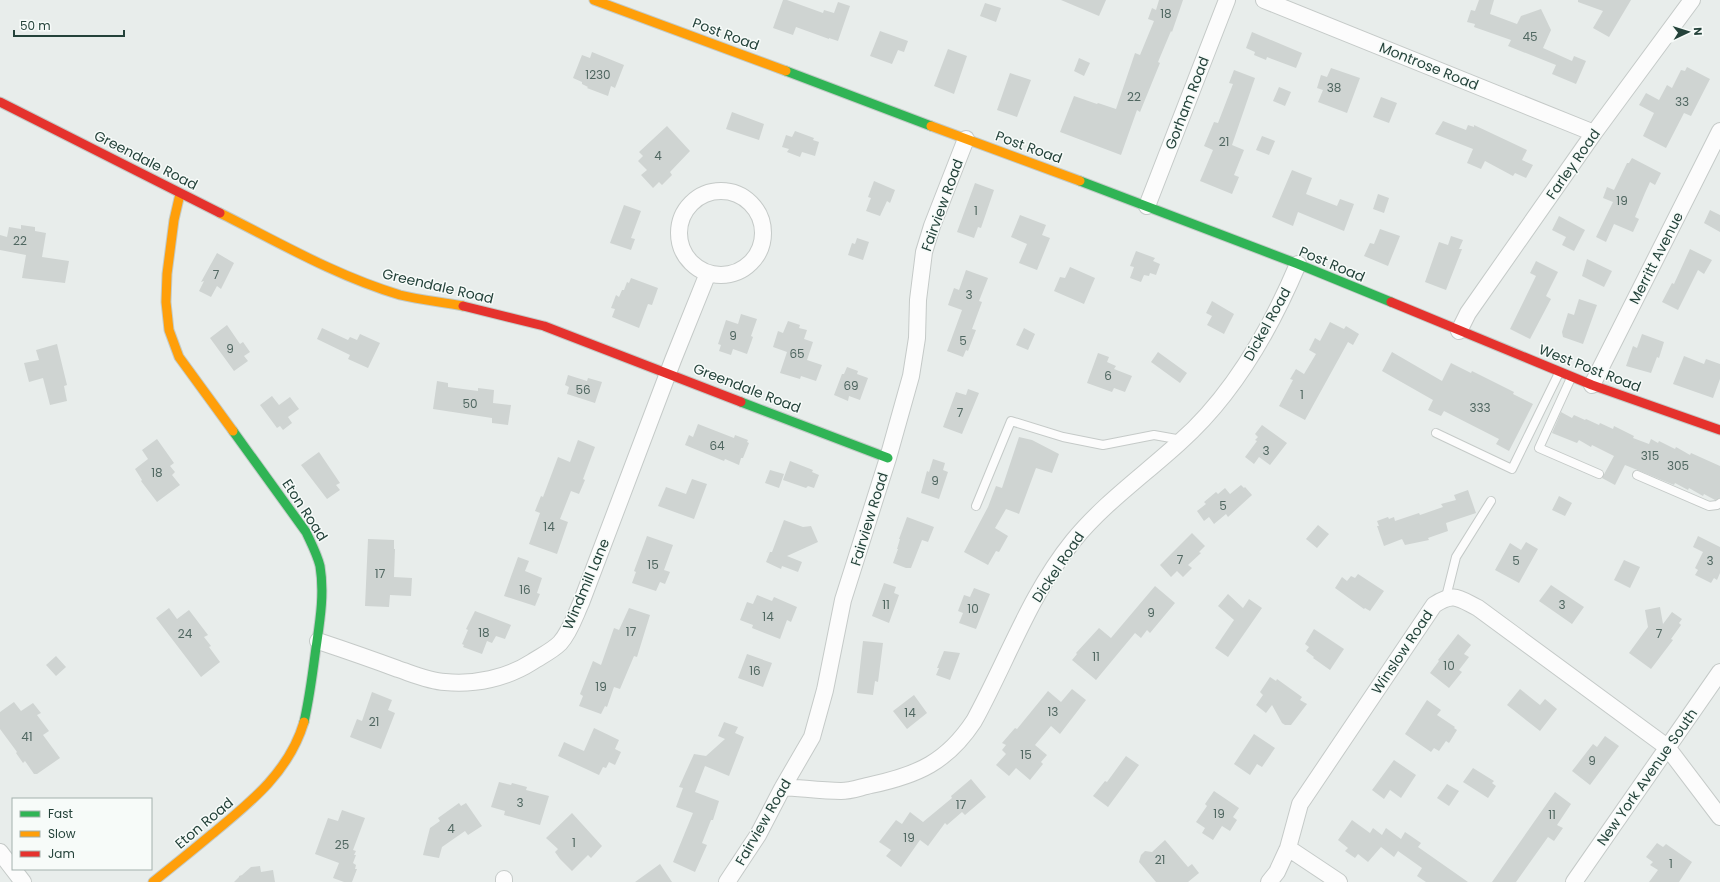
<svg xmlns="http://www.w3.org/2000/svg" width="1720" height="882" viewBox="0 0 1720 882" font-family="Poppins,sans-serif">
  <rect width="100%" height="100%" fill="#e8edeb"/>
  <path fill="#cfd4d2" d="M783,0H787L823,13L824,10L834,13L838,2L850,6L838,41L829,38V39L796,27L793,35L773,28Z
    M1061,0H1106L1099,16Z
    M1159,0H1183L1172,32L1171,31L1158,62L1160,63L1140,112L1137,110L1121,155L1060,132L1074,96L1097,104L1098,103L1116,109L1135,53L1140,55L1154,21L1148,19L1152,8L1156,10Z
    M1479,0H1494L1490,14L1517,24L1521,16L1541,9L1551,30L1543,48L1572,61L1574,56L1586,61L1576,84L1552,74L1556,65L1508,46L1511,40L1474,27L1475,24L1467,22L1471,10L1475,11Z
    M1578,0H1631L1609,37L1593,28L1603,11L1578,2Z
    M985,3L1001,8L996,22L980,16Z
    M880,31L908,41L904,52L898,50L892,64L870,56Z
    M1252,32L1302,53L1296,68L1267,57L1266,60L1254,55L1255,52L1246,48Z
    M948,49L967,56L954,94L934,86Z
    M592,52L624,65L615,88L611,86L608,96L587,88L588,87L582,84V82L573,78L582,55L590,58Z
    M1079,58L1090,63L1084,76L1074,71Z
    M1687,67L1710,79L1691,116L1684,113L1666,148L1643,136L1654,113L1639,105L1646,93L1659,100L1667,85L1672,88L1681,70L1685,71Z
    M1331,68L1360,78L1347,113L1318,102L1323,90L1317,88L1321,75L1327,77Z
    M1234,70L1255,78L1232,145L1244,150L1234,175L1239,177L1232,194L1200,181L1213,150L1204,146L1214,122L1218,123L1233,84L1229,83Z
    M1010,73L1031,80L1017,117L997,110Z
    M1279,87L1291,92L1285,106L1273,101Z
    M1381,97L1397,103L1389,123L1373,117Z
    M732,112L764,124L759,140L726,129Z
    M1443,121L1466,130L1468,125L1474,127V125L1527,150L1522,160L1533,165L1526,178L1515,173L1513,176L1485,161L1481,169L1467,163L1473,149L1435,134Z
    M667,126L690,151L670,172L672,175L662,185L659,182L653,188L641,175L647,170L638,161L643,156L639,152Z
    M795,131L814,138L813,140L819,142L815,156L802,152L800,157L787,152L789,149L782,147L786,135L792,137Z
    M1262,136L1275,141L1269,155L1256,150Z
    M1632,158L1661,173L1655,185L1650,182L1645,193L1635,217L1639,219L1633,232L1614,224L1606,242L1596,237L1613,202L1603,198L1607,187L1614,190L1627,163H1629Z
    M1292,170L1312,178L1306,194L1337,206L1340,199L1354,204L1344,231L1298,212L1293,226L1272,217Z
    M874,181L895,190L890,203L887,201L880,216L866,211L871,198L868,197Z
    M975,183L994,190L981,228L978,227L974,238L957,232Z
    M1378,194L1389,198L1384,213L1373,209Z
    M624,205L641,211L631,238L635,239L631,250L610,243Z
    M1710,210L1720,215V232L1704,223Z
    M1020,215L1046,225L1042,235L1050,238L1037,270L1019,263L1027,244L1011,237Z
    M1559,216L1585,230L1574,251L1562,245L1566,237L1552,230Z
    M21,225L35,227V231L46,233L42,257L69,261L65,283L22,278L26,255L0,250V235L7,237L9,227L21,229Z
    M1380,229L1400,236L1388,266L1364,256L1370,243L1374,244Z
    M1451,236L1463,240L1459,249H1462L1446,290L1425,282L1439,242L1448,245Z
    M857,238L869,242L863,260L848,255L852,243L855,244Z
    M1690,249L1712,260L1704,274L1698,270L1678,310L1662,302L1672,283L1674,284Z
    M1136,251L1155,258L1153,261L1160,264L1156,275L1150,273L1149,276L1144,275L1141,282L1130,278L1134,267L1130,266Z
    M217,253L234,263L221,289L217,286L211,297L199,291L204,281L201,282Z
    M1587,259L1612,271L1604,287L1582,276Z
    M1536,261L1558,272L1546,296L1551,299L1530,339L1510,329L1536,276L1530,273Z
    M1070,267L1095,278L1084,304L1054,291L1060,277L1065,278Z
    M966,270L988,278L979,301L982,302L972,329L976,330L968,351L966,350L963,357L947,351L962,310L948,305L954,288L959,290Z
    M631,278L658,288L652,305L648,304L639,328L612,317L615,309L611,308L616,295L619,297L622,290H624L627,282L629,283Z
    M1579,299L1597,305L1583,344L1563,337L1562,332L1568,313L1574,315Z
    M1212,301L1234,314L1224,334L1207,325L1212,316L1206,313Z
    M741,314L757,319L751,336L753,337L747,354L733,349L731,355L719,351L721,345L718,344L726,320L738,324Z
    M788,321L800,325L799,328L807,330L804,339L813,342L807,360L822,365L816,381L801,376L800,379L780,373L787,352L773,347L778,331L783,333Z
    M1330,322L1344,329L1346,326L1359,334L1353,345L1348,342L1305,420L1279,406L1293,380L1290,379L1296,369L1304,374L1316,354L1309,350L1315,338L1320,341Z
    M227,325L240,344L243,342L250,352L244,356L248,361L234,371L210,338Z
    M322,328L348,340L350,337L357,340L360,334L380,343L368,368L348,359L350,355L317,339Z
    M1024,328L1035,334L1028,350L1016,345Z
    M1642,334L1664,342L1659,358L1657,357L1651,373L1626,366L1633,346L1637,348Z
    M57,344L67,385L64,386L67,401L50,405L43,378L29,382L24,363L39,360L36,350Z
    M1158,352L1187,373L1180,383L1151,362Z
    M1392,352L1442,381L1451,363L1471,373L1472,371L1514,392L1513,394L1533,404L1509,451L1496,444L1499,439L1444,411L1441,416L1428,410L1433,400L1382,371Z
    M1098,353L1109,357L1107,362L1116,366L1114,369L1132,376L1125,392L1114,388L1112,392L1087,383Z
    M1684,356L1704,364L1706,359L1720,364V379L1713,398L1673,384Z
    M847,367L858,371L857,374L868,378L860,400L849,396L848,401L834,395L842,374H844Z
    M568,375L587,381L588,378L602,382L595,403L567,394L569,387L565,385Z
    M437,381L448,383V387L478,391V388L494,390L493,403L511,405L508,425L492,423V418L433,409Z
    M968,389L979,393L962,434L943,427L956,392L966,395Z
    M272,396L279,405L290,397L299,409L288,417L292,423L283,430L280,426L277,428L260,405Z
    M1561,412L1572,418L1574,415L1585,420L1586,419L1599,425L1600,423L1613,429L1614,426L1634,436L1633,438L1649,444L1651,439L1658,443L1659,441L1675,449L1676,447L1690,455L1691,453L1720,466V498L1715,500L1704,494L1703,496L1689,488L1688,490L1675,483L1674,485L1625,465L1615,485L1602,478L1614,456L1592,445L1591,447L1579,440L1577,443L1552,433Z
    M698,424L734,438L735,435L748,440L747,442L749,443L743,458H741L739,465L725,459L724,461L685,445L689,435L693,437Z
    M1262,425L1287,443L1270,465L1259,457L1254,464L1245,457L1257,441L1255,440L1258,437L1255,434Z
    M1019,437L1032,440L1059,454L1052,473L1036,468L1019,514L1006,509L995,528L1008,536L999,552L996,551L988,565L964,552L988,507L996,486L1002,488Z
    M157,439L174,463L170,466L175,472L172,475L180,485L157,502L141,481L142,480L135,469L148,459L142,450Z
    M578,440L595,447L583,479L585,480L579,494L571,491L560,519L568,522L557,554L529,544L540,513L535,511L541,496L543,497L558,457L570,462Z
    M319,452L340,483L336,485L340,490L327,499L301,465Z
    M933,459L945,463L943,470L948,472L939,499L921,493L927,471L929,472Z
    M790,461L813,470L812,472L819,475L814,488L808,486L806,488L783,480Z
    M770,470L784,474L779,488L765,483Z
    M692,479L707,484L694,519L658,506L666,487L686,494Z
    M1241,485L1244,488L1245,487L1252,495L1228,517L1226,514L1214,524L1209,517L1204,521L1197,511L1206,504L1204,502L1216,492L1218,494L1225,488L1230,494Z
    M1468,490L1476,513L1446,523L1448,531L1428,538L1429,540L1405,545L1402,539L1384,546L1377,526H1379L1377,521L1388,517L1389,519L1394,517L1395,521L1419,513L1420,515L1443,507L1441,504L1456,500L1454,495Z
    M1559,496L1572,503L1565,516L1552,510Z
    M907,517L934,527L928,542L922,540L911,568H906L893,563L898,549H897L900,539H899Z
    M784,520L803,527L811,526L818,542L787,556L802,562L798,572L782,566L781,569L766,562L770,552H772Z
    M1318,525L1329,534L1317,548L1306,539Z
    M1192,533L1205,546L1199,552L1201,553L1188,565L1192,568L1183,577L1177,571L1171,577L1160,565Z
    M647,536L673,545L664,570L670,572L665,584L660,582L656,591L632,583L636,572L634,571Z
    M1698,536L1720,547V573L1717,580L1714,578L1711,583L1695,575L1698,570L1695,568L1703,552L1693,547Z
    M368,539L394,540V549H395L394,577L412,578L411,596L390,595L389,607L365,606Z
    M1526,542L1538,549L1519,583L1495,570L1510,543L1521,550Z
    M518,557L529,561L525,571L542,578L537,593L540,594L535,606L504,596Z
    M1624,560L1640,567L1630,588L1614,580Z
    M1358,574L1384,591L1370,611L1365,608L1364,609L1335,588L1342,577L1347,581L1351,576L1355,578Z
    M884,583L896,587L894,593L899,595L889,623L872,616Z
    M1551,585L1584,607L1572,624L1539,601Z
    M1155,586L1175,603L1150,633L1147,630L1141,638L1135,633L1096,680L1072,660L1077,654L1076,653L1099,628L1111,638Z
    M974,588L990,594L976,629L959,623L963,613L958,611L964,595L970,597Z
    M1228,594L1243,608L1249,599L1262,608L1228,657L1215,648L1234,620L1218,606Z
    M757,595L772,601L774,597L797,607L791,622L787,620L780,639L752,628L753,625L740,620L747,602L753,604Z
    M1660,607L1663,624L1672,612L1682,619L1679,623L1681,625L1671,639L1673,640L1651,669L1629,653L1648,627L1645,610Z
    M169,608L177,619L189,610L208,635L204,637L211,646L209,647L220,662L201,677L156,618Z
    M629,608L650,615L637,657L634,656L620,689L614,687L607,707L605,706L601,714L579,706L583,696L580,694L593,661L601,665L614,628L619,630Z
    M475,611L511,625L505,639L496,636L492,643L487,641L482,654L463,647L464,645L462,644L468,630L466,629Z
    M1314,629L1344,649L1330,670L1313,658L1314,657L1306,651L1309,647L1305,644Z
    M1458,634L1471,645L1464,654L1469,657L1459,670L1462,672L1449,688L1430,673L1439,661L1438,660Z
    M863,641L883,643L878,682L875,681L873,695L857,693Z
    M944,651L960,653L950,680L936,675L939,668H937Z
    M747,654L772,663L763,687L738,678Z
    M56,656L66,667L56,676L46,665Z
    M1270,677L1276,681L1277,679L1302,697L1300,700L1307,704L1291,725H1285L1282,723L1272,705L1266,713L1256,705L1263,695L1260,692Z
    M1072,689L1086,700L1060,734L1051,726L1035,745L1047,755L1041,762L1043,764L1030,780L1016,768L1009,776L996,765L1006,754L1002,750L1006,745L1002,743L1015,728L1017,729L1048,691L1061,702Z
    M1520,689L1540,705L1545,699L1557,709L1540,731L1507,705Z
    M372,692L392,700L388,710L395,713L381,749L350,737L357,719L362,721Z
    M914,695L927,713L907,729L893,711Z
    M1427,700L1441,710L1437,715L1455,727L1454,728L1457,730L1449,743L1446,741L1439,751L1434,748L1431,752L1405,734Z
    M14,702L21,711L33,703L41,713L37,715L49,731L43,735L60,758L37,774H34L25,761L23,763L16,753L17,752L0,729V712Z
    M724,722L738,727L735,733L744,737L729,776L705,766L695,792L719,801L713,820H711L702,843L707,845L695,872L673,862L693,813L676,807L683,788L679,787L694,754L706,756L725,739L718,736Z
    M594,728L619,740L615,749L621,752L615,765L609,762L606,768L603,767L599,775L558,756L564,742L584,751Z
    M1254,734L1275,748L1262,767L1257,764L1250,775L1234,764Z
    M1605,736L1619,746L1590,785L1572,771L1593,744L1597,747Z
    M1126,756L1139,765L1108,807L1093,796L1105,781L1107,782Z
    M1394,760L1416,775L1401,798L1390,790L1384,799L1372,790Z
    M1473,768L1494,781L1492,783L1496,786L1488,798L1463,782Z
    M971,779L986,797L965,815L962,812L947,825L945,823L928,846L920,840L901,867L886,856L891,850L879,842L896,820L902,824L910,812L923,822L952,798L951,796Z
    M499,782L511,785L512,783L527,787L526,790L549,796L540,825L504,815L505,811L491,807Z
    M1447,784L1459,791L1449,806L1437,798Z
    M1214,791L1239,808L1233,817L1237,820L1230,831L1222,826L1213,840L1202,833L1205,828L1196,822L1207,806L1205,804Z
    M1555,792L1571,804L1557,825L1563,828L1554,841L1548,837L1516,882H1492Z
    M459,803L461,806L466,803L482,826L468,835L465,831L442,847L439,858L423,855L430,828L440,821L438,818Z
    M342,810L365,818L353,850L356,851L354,855H356L353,863L356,865L355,869H357L352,882H344L333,878L339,863L315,854L328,818L338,821Z
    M572,813L602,846L591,858L588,855L572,871L560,859L555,852L558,849L546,838Z
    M1352,820L1370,833L1373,828L1382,835L1386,828L1401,839L1405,832L1421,843L1418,847L1468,882H1426L1417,876L1422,868L1398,851L1394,857L1381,847L1368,862L1358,854L1355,858L1345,851L1348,848L1338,840Z
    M1165,840L1188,867L1192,864L1199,873L1188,882H1156L1139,862L1141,855L1145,851L1152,852Z
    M1657,843L1663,847L1666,844L1692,862L1679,882H1649L1658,870L1650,865L1653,862L1646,857Z
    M660,864L672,882H635Z
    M260,866L261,872L273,870L275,882H234L239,877V876L242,875L251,867Z"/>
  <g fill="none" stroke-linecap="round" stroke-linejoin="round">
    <g stroke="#c5cac8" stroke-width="10">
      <path id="lane" d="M1571,378L1539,448L1599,474
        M1436,433L1512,469L1559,373
        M1637,475L1709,506L1717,505L1720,503
        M976,506L1011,421L1063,437L1103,445L1154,435L1182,440
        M1446,597L1456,557L1491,501"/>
    </g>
    <g stroke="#c5cac8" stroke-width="18">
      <path id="street" d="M1264,0L1594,133
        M679 233a42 42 0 1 1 84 0a42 42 0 1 1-84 0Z
        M1147,206L1227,0
        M1459,331L1468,313L1594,133L1692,0
        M1592,385L1720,131
        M318,641C345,650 371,659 398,669C413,674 429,681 445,682C475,685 507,678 532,662C541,656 552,651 560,643C570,632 575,616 581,603L673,360L708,273
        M783,787C802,788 822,791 841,791C851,791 861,787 871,785C918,775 947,762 974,721C1007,661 1030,594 1073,541C1104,503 1144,475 1180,442C1232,396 1271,328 1298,264
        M1288,848L1339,882
        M0,852L23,882
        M504,882V879
        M727,882L758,835L783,787L812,737L825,690L843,600L888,458L911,376L917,338L918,300L924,252L932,226L966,139
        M1269,882L1277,872L1288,848L1300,804L1434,605C1454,592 1458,598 1478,608L1667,747L1720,817
        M1574,882L1720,672"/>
    </g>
    <g stroke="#c3cbc8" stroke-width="11">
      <path id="fast" d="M786,71L931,126
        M1080,181L1298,264L1391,302
        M741,402L888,458
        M233,431L306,532C311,543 317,554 320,566C325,596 319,626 315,655C312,678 309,700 304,722"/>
    </g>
    <g stroke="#c3cbc8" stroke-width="11">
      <path id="slow" d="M594,0L786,71
        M931,126L1080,181
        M180,194L174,220L167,274L166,302L169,330L179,357L233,431
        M220,213C278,242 336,276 400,295C420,300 442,302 463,306
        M153,882C173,866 193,850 212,834C251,802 289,772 304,722"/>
    </g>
    <g stroke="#c3cbc8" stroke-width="11">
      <path id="jam" d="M0,102L220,213
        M1391,302L1592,385L1720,430
        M463,306L544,326L741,402"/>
    </g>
    <use href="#lane" stroke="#fcfcfc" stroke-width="8"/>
    <use href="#street" stroke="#fcfcfc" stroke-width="16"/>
    <use href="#fast" stroke="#30b455" stroke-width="9"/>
    <use href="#slow" stroke="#ff9f0a" stroke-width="9"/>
    <use href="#jam" stroke="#e5322d" stroke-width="9"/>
  </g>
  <g text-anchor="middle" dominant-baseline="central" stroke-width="3" stroke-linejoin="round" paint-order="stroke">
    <g font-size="12" fill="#506761">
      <text x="1166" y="13">18</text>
      <text x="1530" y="36">45</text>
      <text x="598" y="74">1230</text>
      <text x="1334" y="87">38</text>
      <text x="1134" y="96">22</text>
      <text x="1682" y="101">33</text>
      <text x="1224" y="141">21</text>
      <text x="658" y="155">4</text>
      <text x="1622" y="200">19</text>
      <text x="976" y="210">1</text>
      <text x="20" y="240">22</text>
      <text x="216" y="274">7</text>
      <text x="969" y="294">3</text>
      <text x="733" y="335">9</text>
      <text x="963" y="340">5</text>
      <text x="230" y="348">9</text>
      <text x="797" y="353">65</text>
      <text x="1108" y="375">6</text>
      <text x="851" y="385">69</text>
      <text x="583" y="389">56</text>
      <text x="1302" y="394">1</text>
      <text x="470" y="403">50</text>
      <text x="1480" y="407">333</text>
      <text x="960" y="412">7</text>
      <text x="717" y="445">64</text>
      <text x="1266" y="450">3</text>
      <text x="1650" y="455">315</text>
      <text x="1678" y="465">305</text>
      <text x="157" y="472">18</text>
      <text x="935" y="480">9</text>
      <text x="1223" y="505">5</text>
      <text x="549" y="526">14</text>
      <text x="1180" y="559">7</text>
      <text x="1516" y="560">5</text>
      <text x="1710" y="560">3</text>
      <text x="653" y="564">15</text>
      <text x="380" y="573">17</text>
      <text x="525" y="589">16</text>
      <text x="886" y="604">11</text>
      <text x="1562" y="604">3</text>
      <text x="973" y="608">10</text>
      <text x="1151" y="612">9</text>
      <text x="768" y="616">14</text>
      <text x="631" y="631">17</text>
      <text x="484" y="632">18</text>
      <text x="185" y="633">24</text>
      <text x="1659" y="633">7</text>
      <text x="1096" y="656">11</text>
      <text x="1449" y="665">10</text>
      <text x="755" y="670">16</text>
      <text x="601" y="686">19</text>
      <text x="1053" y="711">13</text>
      <text x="910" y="712">14</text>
      <text x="374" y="721">21</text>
      <text x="27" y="736">41</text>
      <text x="1026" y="754">15</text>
      <text x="1592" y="760">9</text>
      <text x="520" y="802">3</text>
      <text x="961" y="804">17</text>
      <text x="1219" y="813">19</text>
      <text x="1552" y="814">11</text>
      <text x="451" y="828">4</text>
      <text x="909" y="837">19</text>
      <text x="574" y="842">1</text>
      <text x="342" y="844">25</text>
      <text x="1160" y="859">21</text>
      <text x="1671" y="863">1</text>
    </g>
    <g font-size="14" fill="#24423a" stroke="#f7fbf9">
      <text transform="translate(726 34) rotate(20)">Post Road</text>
      <text transform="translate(1429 66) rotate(22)">Montrose Road</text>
      <text transform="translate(1187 103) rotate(-69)">Gorham Road</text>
      <text transform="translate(1029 147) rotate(20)">Post Road</text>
      <text transform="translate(146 160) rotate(27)">Greendale Road</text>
      <text transform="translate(1573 164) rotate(-55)">Farley Road</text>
      <text transform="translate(942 205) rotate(-70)">Fairview Road</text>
      <text transform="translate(1656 258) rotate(-63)">Merritt Avenue</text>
      <text transform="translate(1332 264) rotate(23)">Post Road</text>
      <text transform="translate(438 286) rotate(13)">Greendale Road</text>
      <text transform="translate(1267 324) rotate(-61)">Dickel Road</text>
      <text transform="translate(1590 368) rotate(21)">West Post Road</text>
      <text transform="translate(747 388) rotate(21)">Greendale Road</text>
      <text transform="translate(305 510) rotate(57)">Eton Road</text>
      <text transform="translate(869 519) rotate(-73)">Fairview Road</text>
      <text transform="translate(1058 567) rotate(-56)">Dickel Road</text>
      <text transform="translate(586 584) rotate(-67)">Windmill Lane</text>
      <text transform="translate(1402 652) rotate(-56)">Winslow Road</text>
      <text transform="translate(1647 777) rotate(-55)">New York Avenue South</text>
      <text transform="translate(763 822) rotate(-60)">Fairview Road</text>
      <text transform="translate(204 823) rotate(-40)">Eton Road</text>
    </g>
  </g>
  <rect x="12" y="798" width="140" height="72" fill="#f7fbf9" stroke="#a3b1ad"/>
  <rect x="20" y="811" width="20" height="6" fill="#30b455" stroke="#a3b1ad"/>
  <text x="48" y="818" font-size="12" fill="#24423a">Fast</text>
  <rect x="20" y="831" width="20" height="6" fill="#ff9f0a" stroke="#a3b1ad"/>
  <text x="48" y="838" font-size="12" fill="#24423a">Slow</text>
  <rect x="20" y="851" width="20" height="6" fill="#e5322d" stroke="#a3b1ad"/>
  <text x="48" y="858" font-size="12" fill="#24423a">Jam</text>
  <g transform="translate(1688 32) rotate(86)" stroke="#f7fbf9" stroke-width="3" paint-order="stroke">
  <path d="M0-3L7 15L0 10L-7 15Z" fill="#24423a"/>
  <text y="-6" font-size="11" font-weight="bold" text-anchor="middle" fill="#24423a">N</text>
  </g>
  <path d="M14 30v6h110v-6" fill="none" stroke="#24423a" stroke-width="2"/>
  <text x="20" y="30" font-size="12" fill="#24423a" stroke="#f7fbf9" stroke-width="3" paint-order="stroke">50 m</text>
</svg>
